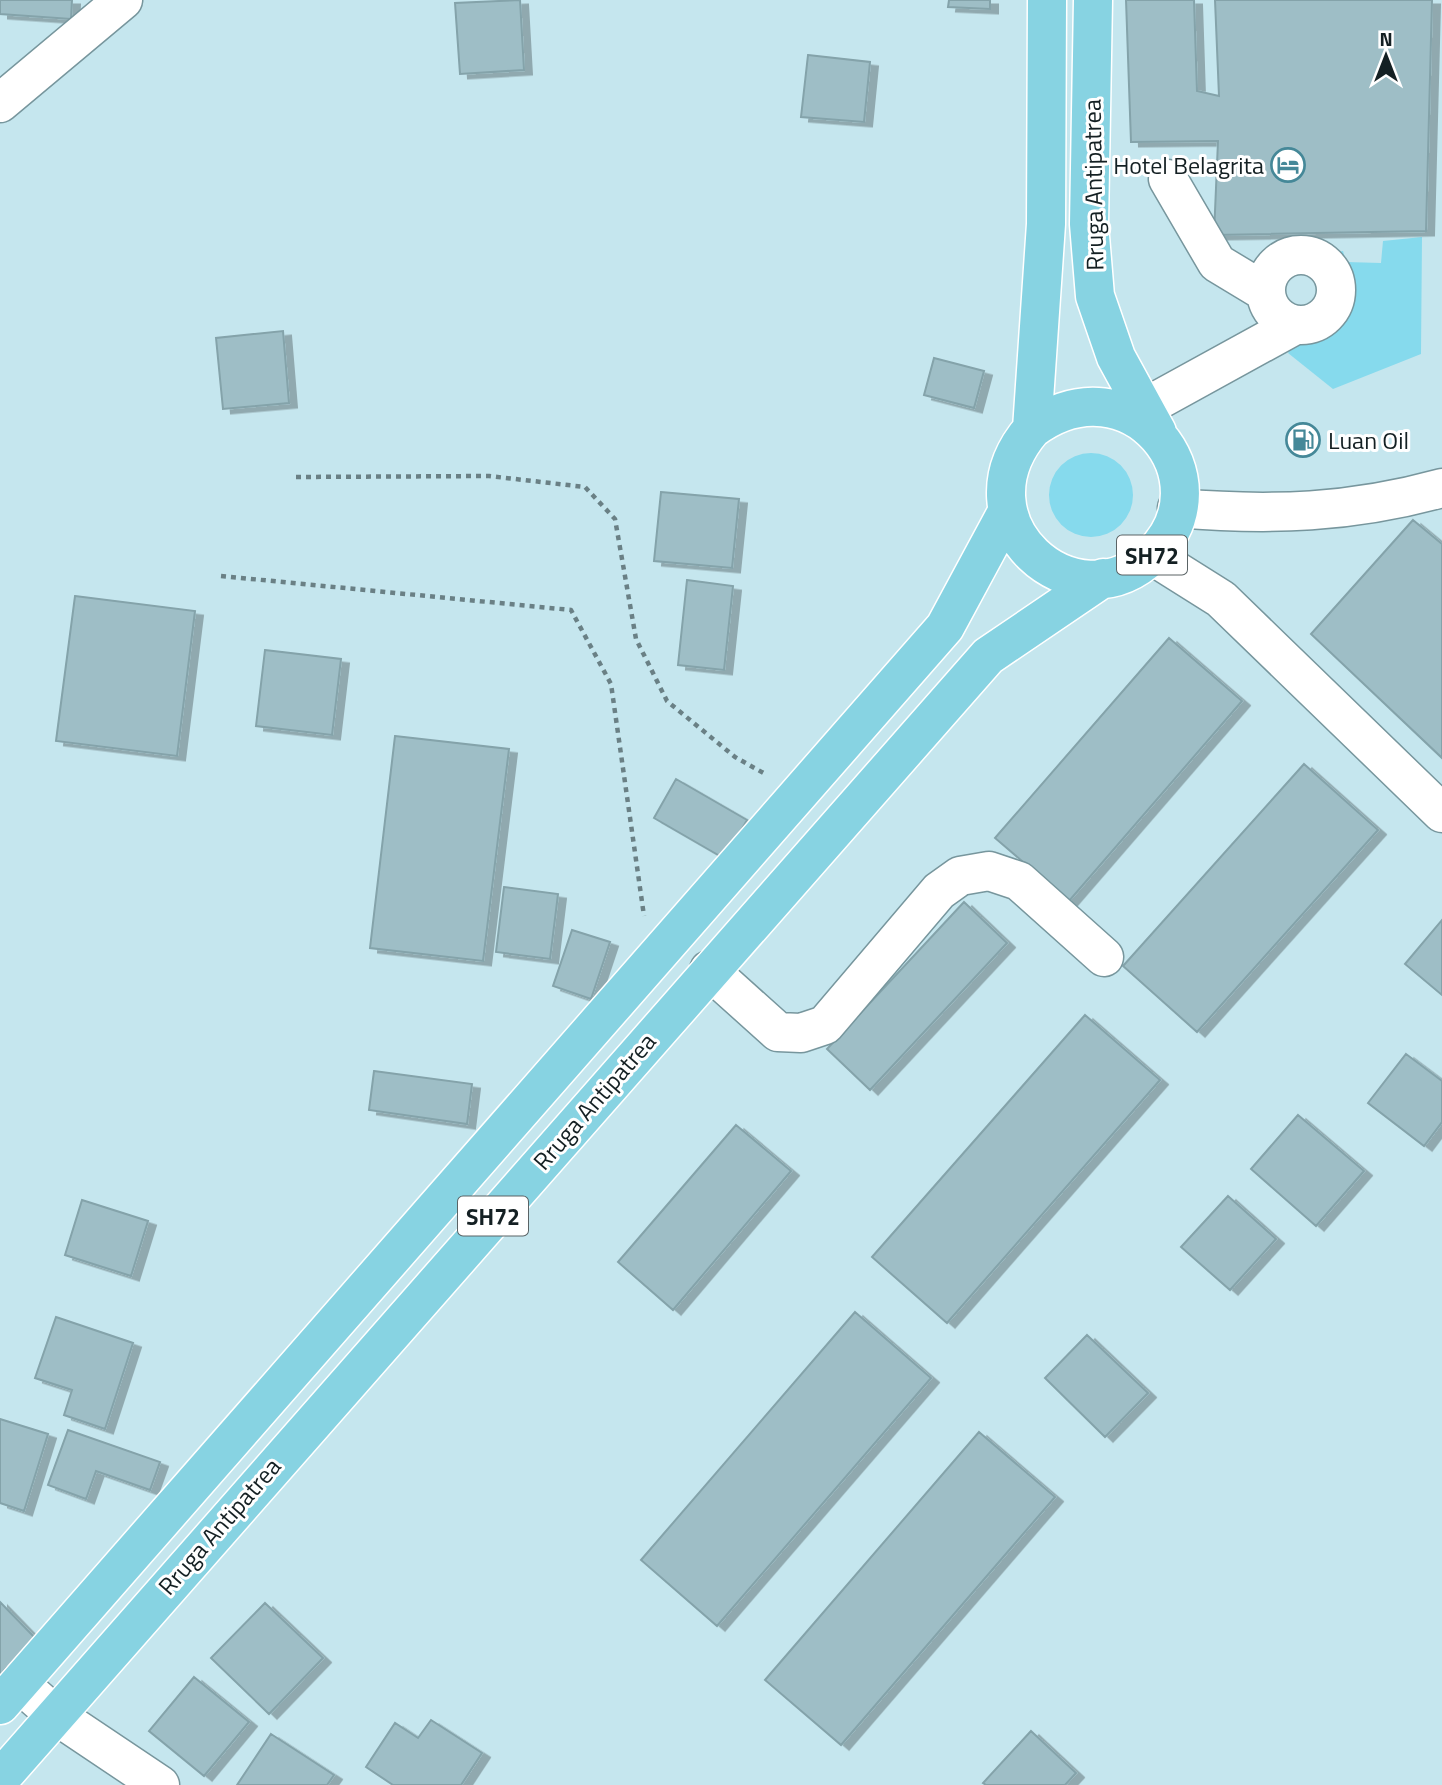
<svg xmlns="http://www.w3.org/2000/svg" width="1442" height="1785" viewBox="0 0 1442 1785" font-family="'Titillium Web',sans-serif">
  <defs>
    <filter id="shadow"><feDropShadow dx="8" dy="4.5" stdDeviation="0" flood-color="#0004"/></filter>
  </defs>
  <rect width="100%" height="100%" fill="#c5e6ee"/>
  <path fill="#86daed" d="M1422,237L1421,354L1333,389L1288,353L1295,339C1302,338 1311,339 1318,337C1344,327 1347,296 1340,273C1338,266 1333,262 1331,253L1343,251L1346,262L1381,263L1383,241Z
    M1049 495a42 42 0 1 1 84 0a42 42 0 1 1-84 0Z"/>
  <path fill="#9ebec6" stroke="#84a3aa" stroke-width="2" filter="url(#shadow)" d="M0,0H72L71,19L0,14Z
    M520,0L524,70L460,74L455,3Z
    M949,0H990V9L948,7Z
    M1126,0H1194L1197,91L1219,96L1215,0H1432L1426,231L1214,235L1218,141L1131,142Z
    M808,55L870,62L864,122L801,117Z
    M283,331L289,403L223,409L216,338Z
    M934,358L984,371L974,408L924,395Z
    M661,492L739,499L732,568L654,561Z
    M1413,520L1442,544V758L1311,634Z
    M687,580L733,586L724,670L678,665Z
    M75,596L195,611L177,756L56,741Z
    M1169,638L1242,701L1069,901L995,838Z
    M265,650L341,659L332,735L256,726Z
    M395,736L509,749L483,961L370,948Z
    M1304,764L1378,830L1197,1032L1123,966Z
    M676,779L747,820L725,859L654,818Z
    M504,887L558,894L550,959L496,952Z
    M964,902L1007,943L870,1090L827,1049Z
    M1442,920V995L1405,964Z
    M572,930L610,942L591,999L553,986Z
    M1085,1015L1160,1080L947,1323L872,1257Z
    M1406,1054L1442,1081V1122L1424,1146L1368,1103Z
    M374,1071L472,1084L467,1124L369,1110Z
    M1298,1115L1364,1171L1316,1226L1251,1169Z
    M736,1125L791,1171L673,1310L618,1262Z
    M1228,1196L1276,1239L1230,1290L1181,1247Z
    M82,1200L148,1221L131,1276L65,1255Z
    M855,1312L931,1378L717,1626L641,1560Z
    M56,1317L133,1343L105,1429L64,1415L72,1390L35,1378Z
    M1087,1335L1148,1393L1105,1437L1045,1378Z
    M0,1419L48,1434L24,1511L0,1503Z
    M68,1430L160,1462L150,1490L96,1471L86,1499L48,1485Z
    M979,1432L1055,1497L841,1745L765,1680Z
    M0,1602L38,1641L0,1681Z
    M265,1603L323,1658L269,1714L211,1658Z
    M194,1677L249,1722L204,1776L149,1731Z
    M431,1720L482,1753L461,1785H393L366,1767L395,1723L418,1738Z
    M1031,1731L1076,1773L1065,1785H986L983,1783Z
    M271,1734L334,1775L327,1785H237Z"/>
  <g fill="none" stroke-linecap="round" stroke-linejoin="round">
    <g stroke="#77969d" stroke-width="41">
      <path id="minor" d="M0,103L123,0
        M1168,179L1217,263L1265,292
        M1266 290a35 35 0 1 1 70 0a35 35 0 1 1-70 0Z
        M1144,408L1295,325
        M1177,508C1271,516 1351,513 1442,488
        M1151,555L1221,599L1442,813
        M709,970L778,1032L801,1033L825,1025L939,891L960,876L989,871L1019,881L1104,957
        M19,1683L54,1714L160,1785"/>
    </g>
    <g stroke="#fff" stroke-width="41">
      <path id="major" d="M1093,0L1089,224L1095,296L1116,357L1157,432
        M1032,429C1130,356 1230,480 1152,555C1075,629 952,522 1032,429L1046,224L1047,0
        M0,1705L945,627L1007,512
        M0,1779L988,656L1103,578"/>
    </g>
    <path stroke="#6a8085" stroke-width="4.5" stroke-dasharray="5 5" stroke-linecap="butt" d="M296,477L489,476L585,487L615,519L636,639L667,701L735,757L767,775
      M221,576L571,610L611,684L644,916"/>
    <use href="#minor" stroke="#fff" stroke-width="38"/>
    <use href="#major" stroke="#87d3e2" stroke-width="38"/>
  </g>
  <defs>
    <g id="hotel-ring" transform="scale(1.75)"><circle r="9.5" fill="#fff" stroke="#458898" stroke-width="1.5"/><path d="M-6-4.5h1.5V1H6V5H4.5V3h-9V5H-6ZM-4 0a1.8 1.8 0 1 1 3.6 0ZM.5 0V-2.5h3Q6-2.5 6 0Z" fill="#458898"/></g>
    <g id="fuel-ring" transform="scale(1.75)"><circle r="9.5" fill="#fff" stroke="#458898" stroke-width="1.5"/><path d="M-5.5-6h7V0h2V4h1.3V-2.5L3-4.5l.8-.8L6-3V5H2.5V1h-1V6h-7ZM-4.2-4.7v3.2H.2V-4.7Z" fill="#458898"/></g>
  </defs>
  <g fill-rule="evenodd">
    <use href="#hotel-ring" x="1288" y="165"/>
    <use href="#fuel-ring" x="1303" y="440"/>
  </g>
  <g text-anchor="middle" dominant-baseline="central" stroke-width="6" stroke-linejoin="round" paint-order="stroke">
    <g fill="#fff" stroke="#5a6365" stroke-width="2">
      <rect x="1117" y="535.5" width="70" height="39" rx="5"/>
      <rect x="458" y="1196.5" width="70" height="39" rx="5"/>
    </g>
    <g font-size="23" font-weight="bold" fill="#142023">
      <text x="1152" y="555">SH72</text>
      <text x="493" y="1216">SH72</text>
    </g>
    <g font-size="24" fill="#142023" stroke="#fff" text-anchor="end">
      <text x="1264" y="165">Hotel Belagrita</text>
      <text x="1328" y="440" text-anchor="start">Luan Oil</text>
    </g>
    <g font-size="24" fill="#142023" stroke="#fff">
      <text transform="translate(1093 185) rotate(-91)">Rruga Antipatrea</text>
      <text transform="translate(594 1101) rotate(-49)">Rruga Antipatrea</text>
      <text transform="translate(219 1526) rotate(-49)">Rruga Antipatrea</text>
    </g>
  </g>
  <g transform="translate(1386 56)" stroke="#ffffff" stroke-width="5" paint-order="stroke">
  <path d="M0-5L12 26L0 18L-12 26Z" fill="#142023"/>
  <text y="-10" font-size="19" font-weight="bold" text-anchor="middle" fill="#142023">N</text>
  </g>
</svg>
